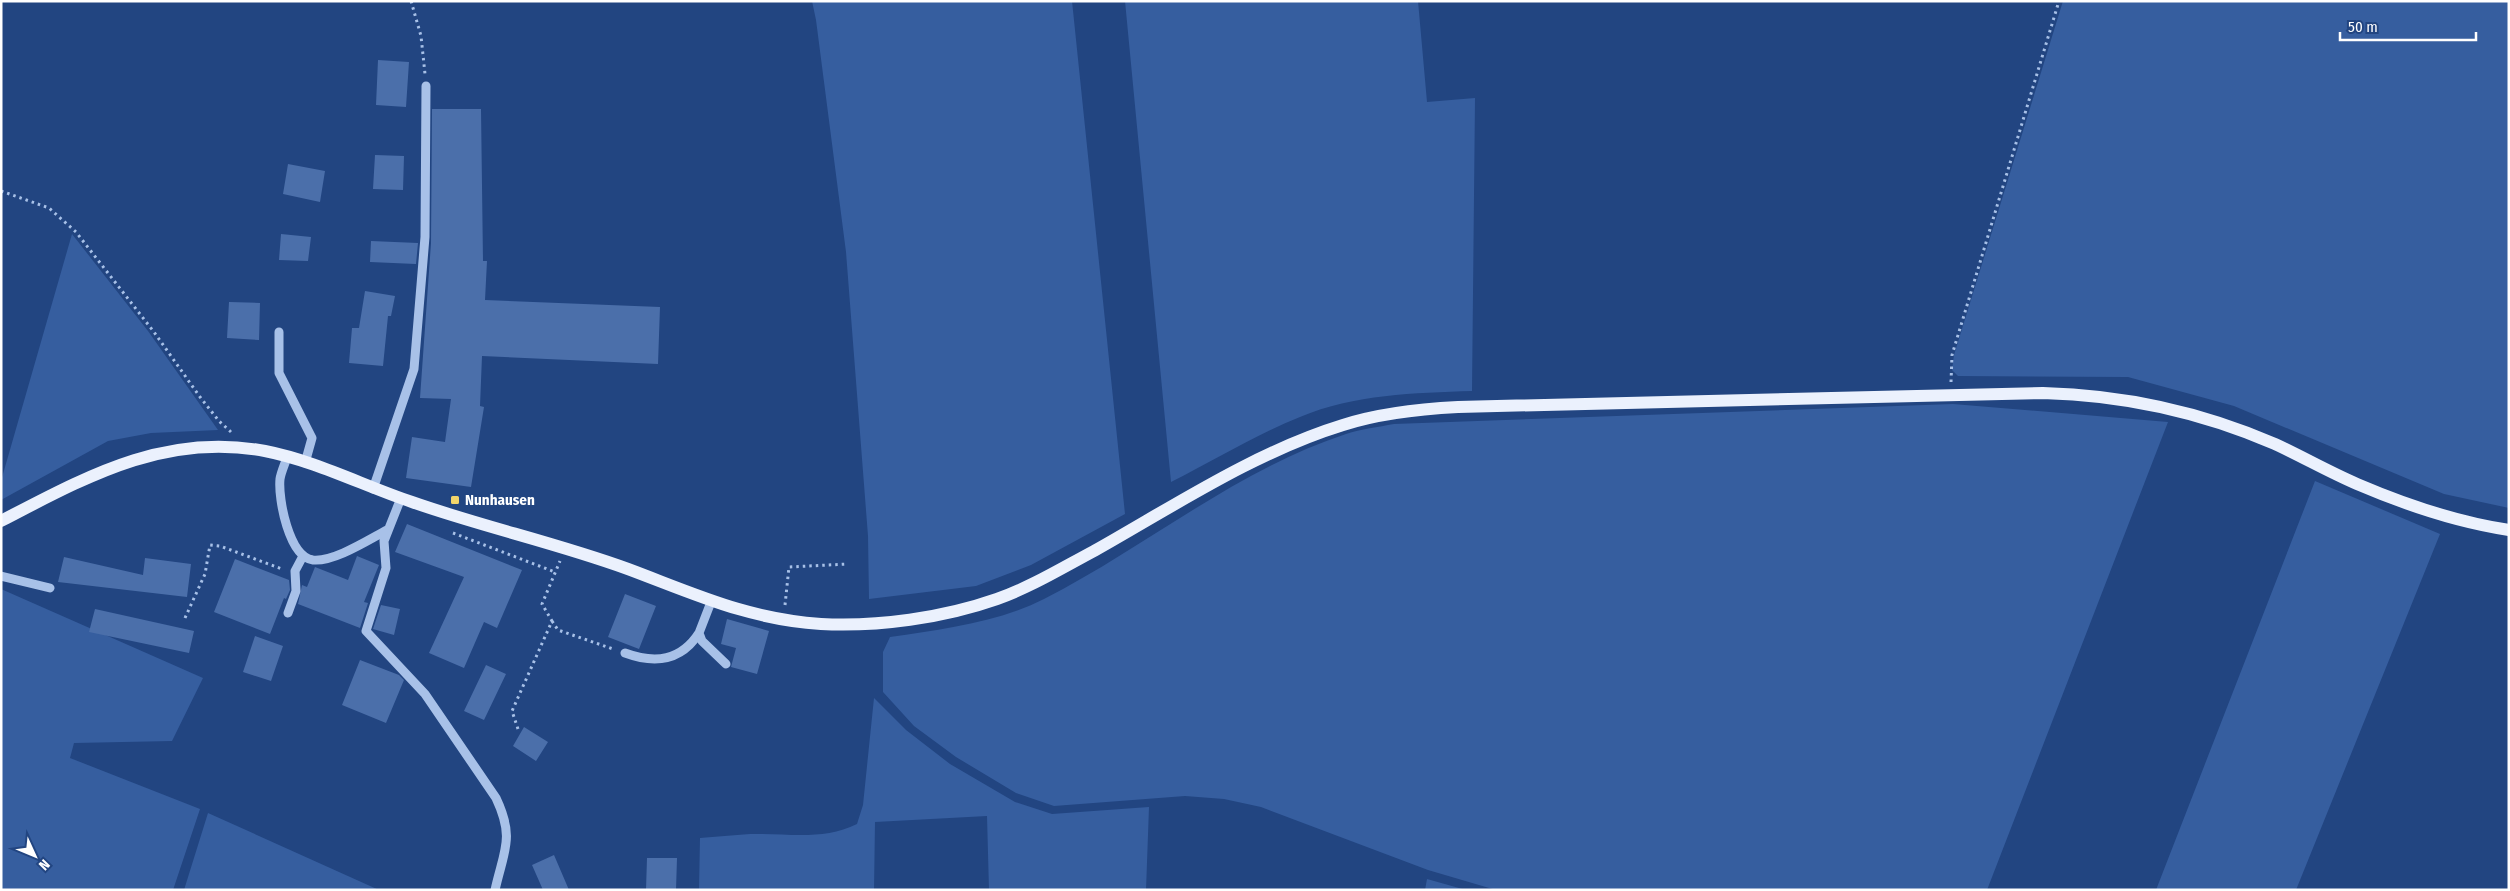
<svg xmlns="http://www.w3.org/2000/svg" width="2510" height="891" viewBox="0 0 2510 891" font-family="'Fira Sans Condensed',sans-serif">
  <rect width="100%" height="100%" fill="#224581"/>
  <path fill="#365e9f" d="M812,1H1072L1125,514L1031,565L976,586L869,599L868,536L846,252L816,20Z
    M1125,1H1418L1427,102L1475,98L1472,391C1414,393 1355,394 1300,417C1257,434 1213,461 1171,482Z
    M2063,1H2509V508L2444,494L2234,406L2128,377L1958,376L1952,370L1954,355Z
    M72,234L148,331L218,430L151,433L108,441L1,500V481Z
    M1953,404L2168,422L1987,890H1496L1428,870L1261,807L1224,799L1185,796L1054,806L1016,793L956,757L914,726L883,692V652L890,637C942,629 996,623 1044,599C1146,547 1236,470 1346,434C1361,429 1378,427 1394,424Z
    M2315,481L2440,534L2296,890H2156Z
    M1,589L203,678L172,741L74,743L70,758L200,809L173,890H1Z
    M874,698L906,730L950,764L1015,802L1052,814L1149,807L1146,890H989L987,816L875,822L874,890H699L700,838C716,837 733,835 750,834C787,833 823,841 857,824L863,805Z
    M208,813L379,890H184Z
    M1427,879L1466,890H1425Z"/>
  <path fill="#4b6faa" d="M378,60L409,62L406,107L376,105Z
    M432,109H481L483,261H487L485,300L660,307L658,364L482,356L480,406L484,407L471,487L406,478L412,437L445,442L451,399L420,398L431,243Z
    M375,155L404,156L403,190L373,189Z
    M288,164L325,171L320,202L283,194Z
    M281,234L311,237L308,261L279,260Z
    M371,241L418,243L416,264L370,262Z
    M365,291L395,296L391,316H388L383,366L349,363L352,328H359Z
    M229,302L260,303L259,340L227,338Z
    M407,524L522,570L497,628L484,622L464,668L429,653L464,577L395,552Z
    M357,556L379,565L364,602L368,603L360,628L298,604L302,585L307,587L315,567L348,580Z
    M64,557L143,575L145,558L191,564L187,597L58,582Z
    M235,559L289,580L290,590L286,599L284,598L270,634L214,612Z
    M625,594L656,606L639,649L608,637Z
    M381,605L400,609L394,635L373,629Z
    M95,609L194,631L189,653L89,632Z
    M727,619L769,631L757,674L731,667L736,648L721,644Z
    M255,636L283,646L271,681L243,672Z
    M360,660L399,675L404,680L386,723L342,705Z
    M486,665L506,674L484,720L464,711Z
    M524,727L548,742L536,761L513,746Z
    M554,855L569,890H543L532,865Z
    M647,858H677L676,890H646Z"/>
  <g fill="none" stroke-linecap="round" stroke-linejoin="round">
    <path stroke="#a8c1e8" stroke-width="3" stroke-dasharray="2.5 4" stroke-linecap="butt" d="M411,1L421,36L425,74
      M1,191L49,208L76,232L154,332L200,397L219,421L231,432
      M1951,382L1952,355L2059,1
      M453,533L555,572
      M785,605L789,567L848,564
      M185,618L205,574L210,545L220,546L282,569
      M552,621L558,630L613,649
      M518,729L512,711L552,621L542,604L560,561"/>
    <path stroke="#a8c1e8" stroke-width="9" d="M279,332V373L312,438L305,463
      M287,457C285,464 281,472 280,479C278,499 289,557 313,560C334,562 368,540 387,530
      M373,489L414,369L425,237L426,86
      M401,498L384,541L386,568L366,631L425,694L496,798C515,838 504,850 495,890
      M1,576L50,588
      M711,602L699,633L702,641L726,664
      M288,613L296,591L295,571L303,556
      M625,653C655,664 681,661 699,633"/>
    <path stroke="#ebf1fd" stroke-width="12" d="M1,521C86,477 165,432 265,451C316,461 364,486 412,502C483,527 557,543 628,569C695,594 747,619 821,624C877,627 943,618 997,599C1031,587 1062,568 1094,551C1174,506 1255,452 1343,425C1380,413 1419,409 1458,407L2043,393C2124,395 2201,412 2275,444C2303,457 2329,472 2357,484C2406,505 2456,522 2509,530"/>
  </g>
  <rect fill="#f3d56a" stroke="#224581" stroke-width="2" x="450" y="495" width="10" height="10" rx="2.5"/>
  <g text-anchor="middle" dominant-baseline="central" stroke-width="4.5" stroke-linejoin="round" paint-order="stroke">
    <g font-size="15" font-weight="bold" fill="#fff" stroke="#224581" text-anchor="start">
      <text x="465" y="500">Nunhausen</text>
    </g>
  </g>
  <rect width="2510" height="891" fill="none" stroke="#ffffff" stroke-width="5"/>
  <g transform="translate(35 856) rotate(134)" stroke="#224581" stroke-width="4" paint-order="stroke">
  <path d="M0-4L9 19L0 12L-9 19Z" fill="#ffffff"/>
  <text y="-8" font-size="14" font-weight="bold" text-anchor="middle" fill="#ffffff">N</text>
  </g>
  <path d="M2340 32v8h136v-8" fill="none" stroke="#ffffff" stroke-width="2.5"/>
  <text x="2348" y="32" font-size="15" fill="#ffffff" stroke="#224581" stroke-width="4" paint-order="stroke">50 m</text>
</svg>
